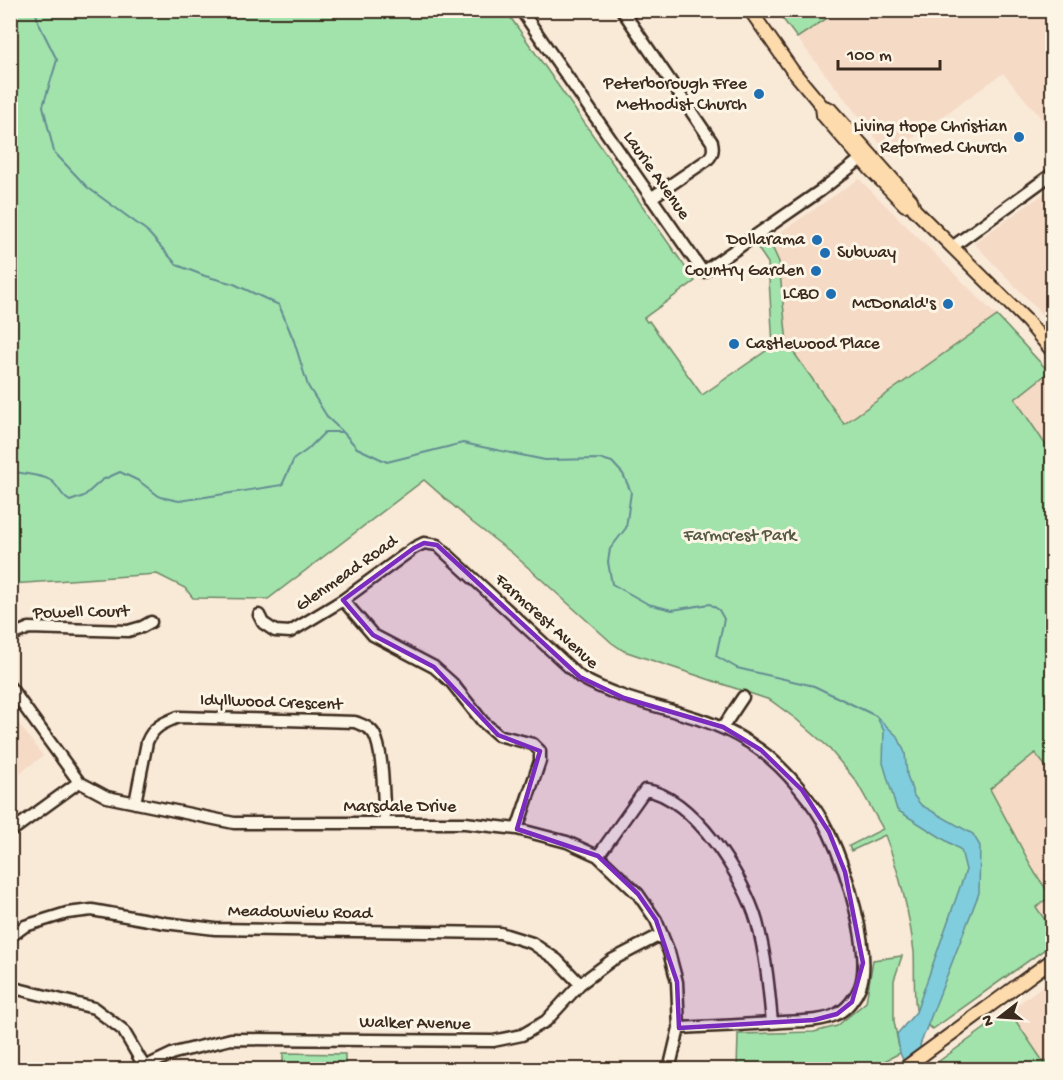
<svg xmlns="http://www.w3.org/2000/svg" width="1063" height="1080" viewBox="0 0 1063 1080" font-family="'Gochi Hand',sans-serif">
  <rect width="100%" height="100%" fill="#f9e9d7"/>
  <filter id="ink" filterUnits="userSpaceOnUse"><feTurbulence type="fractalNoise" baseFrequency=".0167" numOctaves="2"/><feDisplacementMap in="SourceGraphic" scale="12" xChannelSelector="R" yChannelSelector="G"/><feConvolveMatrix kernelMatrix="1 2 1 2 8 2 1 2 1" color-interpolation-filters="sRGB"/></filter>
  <g filter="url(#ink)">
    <path fill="#f5dac6" d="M838,11H1052V131L1003,73L889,155L797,38Z
      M859,179L997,316L844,424L787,343L779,262L769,240Z
      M1052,188V327L1039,311L974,243Z
      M1049,372L1052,376V444L1047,448L1014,399Z
      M10,712L43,756L11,779H10Z
      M1035,753L1052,774V930L1036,907L1051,895L1036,874L990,789Z
      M1052,979V1057L1044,1063L1009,1011Z"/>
    <path fill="#a2e3ac" stroke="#6e8665" stroke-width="1.5" d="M10,11H506L695,281L644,318L647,322L649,321L702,395L773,346L768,263L757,247L769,240L779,262L787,343L844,424L997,316L1049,372L1015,399L1047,447L1052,444V774L1035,753L990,789L1035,873L1051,896L1036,907L1052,930V944L933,1029C927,1026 919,1019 917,1013C913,1004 915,965 914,952C909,911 900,874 885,835L851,851L849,846L883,829L856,781L827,746L796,719L770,700L624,651L612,643L512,553L473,523L424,480L268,599L193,598L185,588L157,574L11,584Z
      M777,11H838L797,38Z
      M902,956L894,980V1021L900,1053L869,1069L737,1070L738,1034L814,1032L837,1026L866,1002L873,960Z
      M1009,1011L1044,1063L1052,1057V1069H928Z
      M283,1053L345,1054V1069H283Z"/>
    <path fill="#80cdde" stroke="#648c91" stroke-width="1.5" d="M876,716L898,737L905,753L907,775L914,796L921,805L973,834L980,846L979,893L920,1045L928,1069H907L900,1053L897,1034L916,1012L966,870L961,850L897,810L883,763L884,731Z"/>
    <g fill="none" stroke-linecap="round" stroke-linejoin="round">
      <path stroke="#648c91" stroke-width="2" d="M35,10L39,24L57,60L43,106L54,152L87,187L146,230L177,265L205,276L234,284L279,305L294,341L308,386L328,418L343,432L357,448L387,462L463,443L545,460L602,459L612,462L623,474L631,492L626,528L610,549L608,562L612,584L648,604L672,610L710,604L719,610L724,619L716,656L737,668L814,686L876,716
        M10,471C22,474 40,474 50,480C59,485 60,496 70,501L84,496L102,480L120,472L139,481L160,497L179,501L282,485L294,459L307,450L325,432H343"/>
      <g stroke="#3b2a1e" stroke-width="15">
        <path id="minor" d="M521,10L703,272L820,191L866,155
          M622,10L712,142C714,150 713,155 707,160L651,198
          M952,247L1052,174
          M343,600L373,635L434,667L452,683L483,722L498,735L533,744L540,751V761L517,829
          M259,615L263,623L275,631L290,632L343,600L414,548L424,543L437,545L580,677C639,711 704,708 760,750C785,768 816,805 829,833C845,866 873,953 860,987C856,997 847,1009 837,1014C822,1022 800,1021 783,1022C748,1025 713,1026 679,1028
          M10,636L29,628L128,631L142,627L151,622
          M10,687L79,782L107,797L234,823H465L517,829L567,842L598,856L638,894L656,920L669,952L677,982L679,1028L669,1070
          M723,727L743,697
          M135,803L147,742C153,727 163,723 178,717L355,722C362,725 370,727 374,734C384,751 383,802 385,823
          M10,832L79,782
          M598,856L645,790C693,796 745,879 757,922C766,956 769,989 772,1023
          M10,937L25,926L67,913L92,910L165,923L215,929L500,933L532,943L557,960L580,984
          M10,987L94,1008L123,1030L144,1066
          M138,1070L174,1053L231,1039L493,1041L522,1035L546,1021L580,984L612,960L662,934"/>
      </g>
      <g stroke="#3b2a1e" stroke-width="16">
        <path id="major" d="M750,10L792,70L822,106L823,115L871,170L905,205
          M822,106L830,109L911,200L914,209L1027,321L1052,351
          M902,1070L1052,960"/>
      </g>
      <use href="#minor" stroke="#fcf5e5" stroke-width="10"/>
      <use href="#major" stroke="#fedbac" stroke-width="12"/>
    </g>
  </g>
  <path fill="#7b2cbf" fill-opacity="0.2" stroke="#7b2cbf" stroke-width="4.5" stroke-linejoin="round" d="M424,543L437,545L580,677L624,698L723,727L761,750L802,790L829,832L845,872L863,963L852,1002L837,1014L814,1020L679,1028L677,982L656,920L638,894L598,856L517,829L540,751L498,735L434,667L373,635L343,600L414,548Z"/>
  <g fill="#1f6fb2" stroke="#fcf5e5" stroke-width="2">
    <circle cx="759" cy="94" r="6"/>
    <circle cx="1019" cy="137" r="6"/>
    <circle cx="817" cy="240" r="6"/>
    <circle cx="825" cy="253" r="6"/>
    <circle cx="816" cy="271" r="6"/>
    <circle cx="831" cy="294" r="6"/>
    <circle cx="948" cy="304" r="6"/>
    <circle cx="734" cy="344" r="6"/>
  </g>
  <g text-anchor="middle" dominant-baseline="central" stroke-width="6" stroke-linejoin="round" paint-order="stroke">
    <g font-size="18" fill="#3b2a1e" stroke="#fcf5e5" text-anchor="end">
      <text x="747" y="84">Peterborough Free<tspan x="747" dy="21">Methodist Church</tspan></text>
      <text x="1007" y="127">Living Hope Christian<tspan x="1007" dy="21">Reformed Church</tspan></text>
      <text x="805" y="240">Dollarama</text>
      <text x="837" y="253" text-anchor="start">Subway</text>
      <text x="804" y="271">Country Garden</text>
      <text x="819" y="294">LCBO</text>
      <text x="936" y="304">McDonald's</text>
      <text x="746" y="344" text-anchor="start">Castlewood Place</text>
    </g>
    <g font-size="18" fill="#3b2a1e" stroke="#fcf5e5">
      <text transform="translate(656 176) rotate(55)">Laurie Avenue</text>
      <text transform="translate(347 574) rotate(-35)">Glenmead Road</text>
      <text transform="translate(81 613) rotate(-1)">Powell Court</text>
      <text transform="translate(546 622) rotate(42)">Farmcrest Avenue</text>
      <text transform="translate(271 703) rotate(2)">Idyllwood Crescent</text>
      <text x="400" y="807">Marsdale Drive</text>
      <text transform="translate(300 913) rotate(1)">Meadowview Road</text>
      <text transform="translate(415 1024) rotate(1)">Walker Avenue</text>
    </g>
    <g font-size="18" fill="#555842" stroke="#fcf5e5">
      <text x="740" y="536">Farmcrest Park</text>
    </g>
  </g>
  <rect width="1063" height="1080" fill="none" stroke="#fcf5e5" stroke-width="36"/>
  <rect x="18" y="18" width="1027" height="1044" fill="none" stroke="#3b2a1e" stroke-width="2" filter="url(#ink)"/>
  <g transform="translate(1000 1017) rotate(253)" stroke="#fcf5e5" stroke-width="4.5" paint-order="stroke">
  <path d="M0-4.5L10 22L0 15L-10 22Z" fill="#3b2a1e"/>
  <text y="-9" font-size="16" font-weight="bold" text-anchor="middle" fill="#3b2a1e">N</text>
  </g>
  <path d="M838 60v9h102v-9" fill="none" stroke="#3b2a1e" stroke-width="3"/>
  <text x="847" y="60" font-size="18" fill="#3b2a1e" stroke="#fcf5e5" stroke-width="4.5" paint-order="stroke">100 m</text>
</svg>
